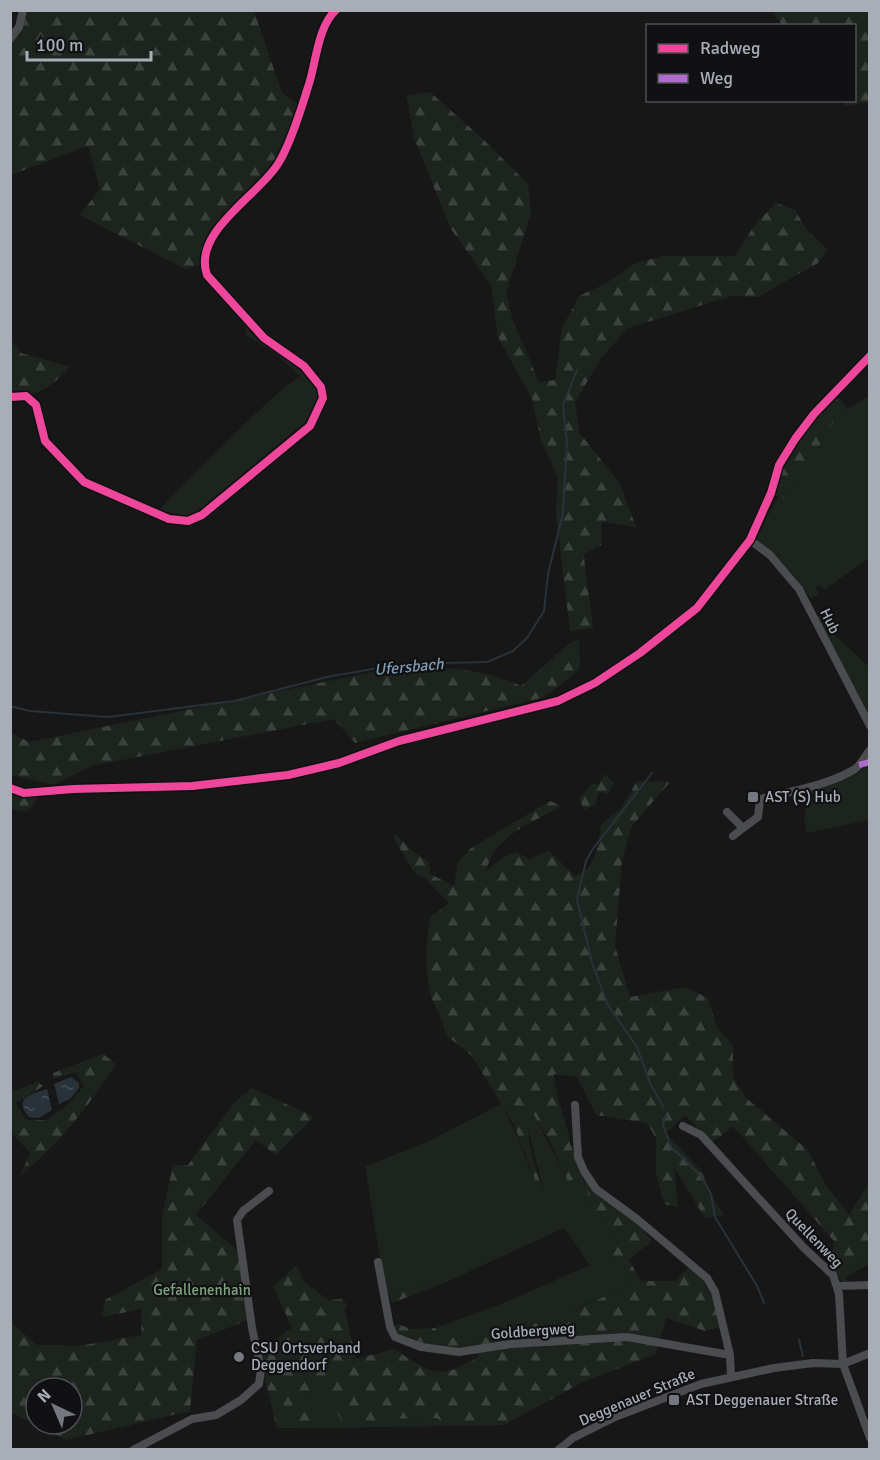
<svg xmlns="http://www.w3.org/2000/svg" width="880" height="1460" viewBox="0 0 880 1460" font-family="Signika,sans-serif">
  <defs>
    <pattern id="forest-firs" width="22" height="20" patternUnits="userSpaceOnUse" patternTransform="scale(1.5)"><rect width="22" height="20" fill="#1d241e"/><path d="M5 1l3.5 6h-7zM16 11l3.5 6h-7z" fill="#3b413d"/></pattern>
    <pattern id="water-ripples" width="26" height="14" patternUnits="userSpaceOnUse" patternTransform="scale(1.5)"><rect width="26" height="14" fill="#2a3239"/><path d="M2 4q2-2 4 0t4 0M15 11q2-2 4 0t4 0" fill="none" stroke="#464d54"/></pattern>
  </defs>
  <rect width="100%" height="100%" fill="#171717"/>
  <path fill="#1d241e" d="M245,324L252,334L301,368L316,386L319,397L308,420L198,511L185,516L160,510C175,491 191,476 208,460C239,431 266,400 300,376L276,354L246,335Z
    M869,396V558L824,590L820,585L815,588L819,594L811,599L788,569L756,540L759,530L779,496L785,499L818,452L823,433L847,409Z
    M826,611L832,632L869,667V717L816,617Z
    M869,763V820L807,833L804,820L810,791L859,773Z
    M501,1104C519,1133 526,1168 545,1196L527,1124L532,1111L568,1182L574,1149L591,1205L611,1230L616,1243L602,1260L613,1259L626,1270L627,1286C573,1311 485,1350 425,1336L437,1330L435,1328L501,1304L590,1265L564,1228L440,1285L388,1292L385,1289L365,1166L423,1144Z
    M869,1250V1264L846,1277L848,1284L843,1283L839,1277Z
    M325,1382L335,1409L346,1428H312L310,1385Z
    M436,1418L452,1426L377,1427L382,1419Z"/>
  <path fill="url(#forest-firs)" fill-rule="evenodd" d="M24,11H254L282,93L302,106L278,164L212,235L203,264L185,269L80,215L100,189L88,146L11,175V39Z
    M772,11H869V102L845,106L843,101L854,100V26L782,25Z
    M430,92L484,140L528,184L531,213L506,293L513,321L539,382L555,380L562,328L579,296L605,284L634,264L662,256H735L756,223L776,203L795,210L806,229L828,250L818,263L758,297L732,296L628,328L602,357L575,402L579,432L620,484L636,527L602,522L601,545L584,554C585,579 591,602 593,628L570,631L556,513L558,478L541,440L532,399L498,337L491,285L451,229L414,138L407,96Z
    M10,339L21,353L70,367C51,387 39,396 11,397Z
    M839,398L847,409L823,433L818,452L785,499L771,493L779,465L814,414Z
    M579,640L580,669L545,697L355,743L334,719L91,766L54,785L11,775V733L29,742L383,670C432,666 476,665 521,686L570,643Z
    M605,774L614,783L608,794L599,792L595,805L584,810L579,799L592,784L598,785Z
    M637,781L670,782L631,827L622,861L615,946L630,997L685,987L708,998L717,1028L733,1045V1077L746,1098L808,1150L824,1182L849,1215L869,1183V1250L839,1277L830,1264L834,1241L733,1126L712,1143L685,1115L666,1133L704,1174L705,1185L724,1215L705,1218L674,1167L678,1207L664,1204L656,1173V1138L647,1123L596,1115L577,1077L554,1074C557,1111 577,1142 575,1179L568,1182L549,1140L532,1112C521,1133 538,1177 547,1199L537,1185L514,1125L472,1056L445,1034C443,1019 437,1012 432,999C424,975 426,941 430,917L449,903L427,880L414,872L393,837L396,834L411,850L429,862L430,874L454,886L458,862L471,848L550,801L562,806C532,823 495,834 486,871L504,857L516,852L529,859L549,851L575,876C597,869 598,845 601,825L622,807Z
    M10,790L39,797L27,812L11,809Z
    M103,1054L116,1064C87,1108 61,1142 20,1176L30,1153L11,1132V1092L38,1082L43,1086L16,1103L26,1120H47L66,1106L84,1086L76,1072L53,1079V1073Z
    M252,1088L314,1117L276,1155L256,1140L196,1215L243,1255L251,1319L197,1340L190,1411L66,1440L11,1412L10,1322L37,1345L79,1346L141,1335L142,1309L102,1317L105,1300L162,1269V1216L173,1165H188L234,1103ZM36,1388H72V1424H36Z
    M581,1170L637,1222L652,1241L629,1260L641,1281H676L688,1268C710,1280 714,1304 721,1327L705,1331L666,1318L656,1354L583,1382L504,1425L452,1426L436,1418L382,1419L377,1427L346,1428L335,1409L324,1382L310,1386L312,1428H277L258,1351L292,1328L273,1286L297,1265L303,1281L328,1300L342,1299L347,1305L345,1311L356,1359L394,1349C430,1372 437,1382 478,1357V1348C449,1352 423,1346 396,1337L391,1327L399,1324L410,1329L435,1328L437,1330L426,1335L429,1337L476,1338L533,1324L584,1306L627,1286L626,1270L613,1259L601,1260L616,1243L611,1230L591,1205Z
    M440,1285L392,1303L388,1292Z"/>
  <path fill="url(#water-ripples)" d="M71,1077L79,1083V1088L70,1099L59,1104L54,1084Z
    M47,1089L52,1110L39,1118L29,1117C13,1097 31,1095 47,1089Z"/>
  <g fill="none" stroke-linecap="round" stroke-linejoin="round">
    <path stroke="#2a3239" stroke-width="2" d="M10,706L30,711L108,717L234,701L327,677L401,664L487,662L513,651L527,638L544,611L548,574L563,513L567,441L563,405L577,370
      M652,773L592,850L586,861L577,899L592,963L608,1005L637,1047L650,1083L664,1108
      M666,1116L663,1125L671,1147L701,1176L711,1194L715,1217L757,1286L764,1303
      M799,1340L803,1356"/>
    <path stroke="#4b4c50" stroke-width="8" d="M10,39L19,27L23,10
      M10,397L26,396L36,405L45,441L84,482L169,519L188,521L202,515L310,426L323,398L321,387L304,366L264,338L207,275C192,232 258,196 278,164C290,145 301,110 308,87C316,65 317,27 336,10
      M750,540L770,555L799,589L870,726
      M10,788L24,793L73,789L192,786L288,775L339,763L399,741L558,701L595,683L640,653L697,608L750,540L771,493L779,465L795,439L814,414L870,356
      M727,812L743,828L733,836
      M743,828L758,817L760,799C791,791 827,786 855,769C861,765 865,756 870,750
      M575,1105L578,1157L584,1171L596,1189L637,1219L707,1278L715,1292L730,1355
      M683,1126L701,1135L804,1248L833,1275L839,1294L843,1364L870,1438
      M378,1262L390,1327L395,1337L421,1347L459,1352L511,1344L627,1337L730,1355L731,1376
      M838,1286L870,1285
      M133,1450L192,1419L216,1415L241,1400L259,1384L261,1369L252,1328L237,1220L243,1211L269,1191
      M558,1450L573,1438L615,1417L701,1384L774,1368L813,1363L843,1364L870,1353"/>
    <path stroke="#b06ccc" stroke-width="6" stroke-dasharray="12 6" stroke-linecap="butt" d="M859,765L870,762"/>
    <g stroke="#111113" stroke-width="11">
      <path id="cycleway" d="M10,397L26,396L36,405L45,441L84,482L169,519L188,521L202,515L310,426L323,398L321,387L304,366L264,338L207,275C192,232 258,196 278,164C290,145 301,110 308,87C316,65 317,27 336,10
        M10,788L24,793L73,789L192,786L288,775L339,763L399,741L558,701L595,683L640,653L697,608L750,540L771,493L779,465L795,439L814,414L870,356"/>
    </g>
    <use href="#cycleway" stroke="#ed469a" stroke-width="8"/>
  </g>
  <g fill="#757880" stroke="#111113" stroke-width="2">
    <rect x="747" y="791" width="12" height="12" rx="3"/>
    <circle cx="239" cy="1357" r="6"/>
    <rect x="668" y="1394" width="12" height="12" rx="3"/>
  </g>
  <g text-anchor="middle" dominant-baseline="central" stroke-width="4.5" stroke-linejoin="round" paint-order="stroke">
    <g font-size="15" fill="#a8adb8" stroke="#111113">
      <text transform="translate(830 621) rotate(64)">Hub</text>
      <text transform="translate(814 1238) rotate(46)">Quellenweg</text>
      <text transform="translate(533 1331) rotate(-4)">Goldbergweg</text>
      <text transform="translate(637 1397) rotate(-23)">Deggenauer Straße</text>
    </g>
    <g font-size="15" fill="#a8adb8" stroke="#111113" text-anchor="start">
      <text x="765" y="797">AST (S) Hub</text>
      <text x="251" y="1348">CSU Ortsverband<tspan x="251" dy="17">Deggendorf</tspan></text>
      <text x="686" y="1400">AST Deggenauer Straße</text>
    </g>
    <g font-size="15" fill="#7fa381" stroke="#111113">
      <text x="202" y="1290">Gefallenenhain</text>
    </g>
    <g font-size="16" font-style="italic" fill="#7f9bb3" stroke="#111113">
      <text transform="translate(409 667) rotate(-5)">Ufersbach</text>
    </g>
  </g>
  <rect width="880" height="1460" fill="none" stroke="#a8adb8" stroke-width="24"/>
  <rect x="646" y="24" width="210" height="78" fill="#111113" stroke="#4d4f55" stroke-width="1.5"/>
  <rect x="658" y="44" width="30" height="9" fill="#ed469a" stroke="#4d4f55" stroke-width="1.5"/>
  <text x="700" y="54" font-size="18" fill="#a8adb8">Radweg</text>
  <rect x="658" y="74" width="30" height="9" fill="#b06ccc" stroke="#4d4f55" stroke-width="1.5"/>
  <text x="700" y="84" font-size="18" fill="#a8adb8">Weg</text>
  <g transform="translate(54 1406) rotate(316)"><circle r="28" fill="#111113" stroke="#4d4f55" stroke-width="1.5"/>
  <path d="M0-4.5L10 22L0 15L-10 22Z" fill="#757880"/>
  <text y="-9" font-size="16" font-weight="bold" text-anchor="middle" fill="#a8adb8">N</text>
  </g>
  <path d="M27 51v9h124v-9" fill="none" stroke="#a8adb8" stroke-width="3"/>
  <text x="36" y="51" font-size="18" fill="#a8adb8" stroke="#111113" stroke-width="4.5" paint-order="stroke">100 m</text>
</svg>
